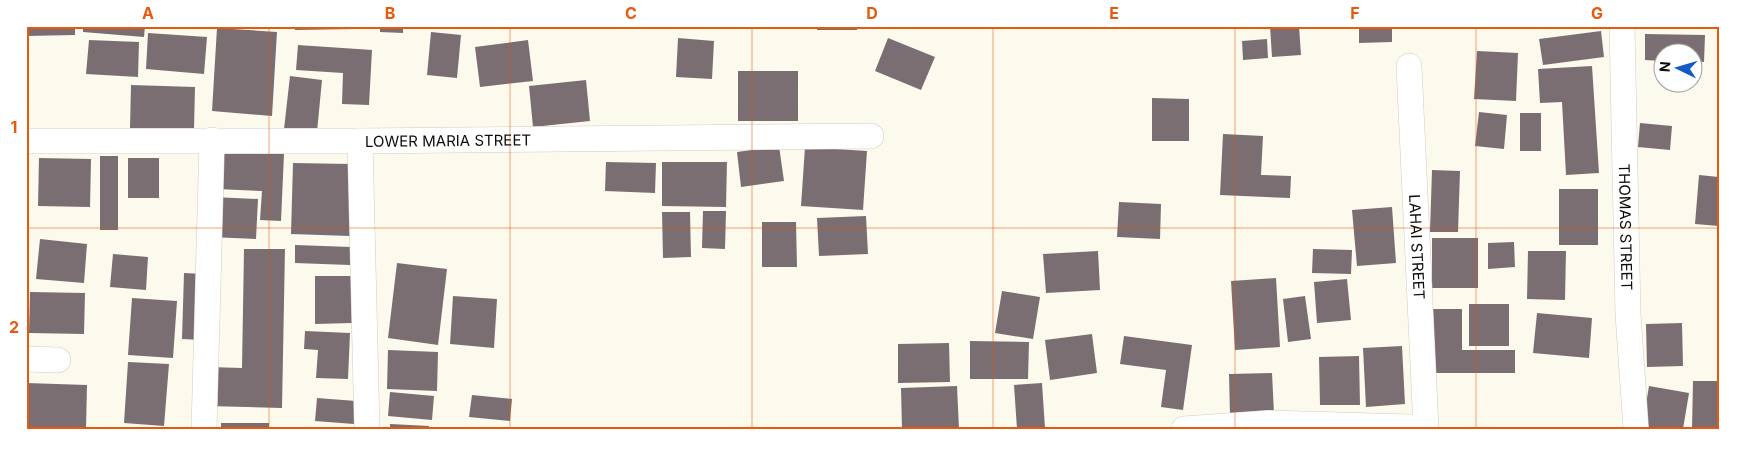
<svg xmlns="http://www.w3.org/2000/svg" width="1745" height="455" viewBox="0 0 1745 455" font-family="Inter,sans-serif">
  <rect width="100%" height="100%" fill="#fcfaed"/>
  <path fill="#7a6e72" d="M26,26H75V35L26,36Z
    M83,26H145L144,37L83,32Z
    M295,26H355V29L295,30Z
    M380,26H403V33L380,32Z
    M409,26H451V29H409Z
    M817,26H857V30H817Z
    M1270,26H1299L1301,55L1272,57Z
    M1359,26H1392V42L1359,43Z
    M217,28L277,32L272,116L212,111Z
    M1601,31L1604,57L1543,65L1539,39Z
    M431,32L461,35L457,78L427,75Z
    M148,33L207,37L204,74L146,69Z
    M1645,34L1705,35L1704,62L1692,61V52H1662V61L1645,60Z
    M678,38L714,41L712,79L676,77Z
    M888,38L935,57L921,90L875,71Z
    M1267,39L1268,58L1243,60L1242,41Z
    M89,40L139,42L138,77L86,74Z
    M528,40L533,81L480,87L475,47Z
    M298,45L372,50L369,105L342,104L343,73L296,70Z
    M1477,51L1518,53L1516,101L1474,99Z
    M1592,66L1599,173L1566,175L1562,102L1540,103L1538,69Z
    M738,71H798V121H738Z
    M290,76L322,80L317,132L284,129Z
    M586,80L590,121L533,127L529,86Z
    M131,85L195,87L194,130L130,128Z
    M1152,98L1189,99V141H1152Z
    M1479,112L1507,115L1504,149L1475,146Z
    M1520,113H1541V151H1520Z
    M1640,123L1672,126L1670,150L1638,147Z
    M1223,134L1263,136L1261,175L1291,176L1290,198L1220,195Z
    M779,146L784,181L741,187L737,152Z
    M805,147L867,151L863,210L801,206Z
    M219,150L284,154L281,221L260,220L262,191L217,189Z
    M100,156H118V230H100Z
    M39,158L91,159L90,207L38,206Z
    M128,158H159V198H128Z
    M606,162L656,163L655,193L605,191Z
    M662,162H727L726,207L662,206Z
    M293,163L351,164L350,236L291,234Z
    M1432,170L1460,171L1458,232H1430Z
    M1699,175L1719,177V226L1695,224Z
    M1559,189H1598V245H1559Z
    M213,197L258,199L256,239L211,237Z
    M1119,202L1161,204L1160,239L1117,237Z
    M1392,207L1396,263L1357,266L1352,210Z
    M703,211H726L725,249L702,248Z
    M662,212H690L691,257L663,258Z
    M866,216L868,254L819,256L817,218Z
    M762,222H796L797,267H762Z
    M1432,238H1478V288H1432Z
    M40,239L87,244L84,283L36,279Z
    M1514,242L1515,267L1488,269V243Z
    M295,245L351,247L350,265L295,263Z
    M244,249H285L282,408L208,406L209,367L242,368Z
    M1313,249L1352,250L1351,274L1312,273Z
    M1098,251L1100,290L1046,293L1043,254Z
    M1528,251H1566L1565,300L1527,299Z
    M113,254L148,257L146,290L110,287Z
    M397,263L447,269L438,345L388,338Z
    M184,273L204,274L202,340L182,339Z
    M315,276H351L352,323L315,324Z
    M1276,278L1280,347L1235,350L1231,281Z
    M1347,279L1351,320L1317,323L1314,282Z
    M1002,291L1040,297L1033,339L995,333Z
    M30,292L85,293L84,334L29,333Z
    M453,296L497,299L494,348L450,344Z
    M1305,296L1311,339L1288,342L1283,299Z
    M132,298L177,301L173,358L128,355Z
    M1469,304H1509V346H1469Z
    M1429,309H1462V350H1515V373H1429Z
    M1537,313L1592,318L1589,358L1533,353Z
    M1682,323L1683,366L1647,367L1646,324Z
    M305,331L350,333L348,379L316,378L318,350L304,349Z
    M1092,334L1097,373L1050,380L1045,340Z
    M1124,336L1192,345L1183,410L1161,407L1166,370L1120,364Z
    M970,341L1029,342L1028,379H970Z
    M949,343L950,382L898,383V344Z
    M1402,346L1405,404L1366,407L1363,348Z
    M388,350L438,352L437,391L387,389Z
    M1359,356L1360,405H1320L1319,357Z
    M128,362L169,364L164,426L124,423Z
    M1272,373L1274,414L1230,416L1229,374Z
    M1693,381H1719V429H1692Z
    M26,383L87,385L86,429H26Z
    M1042,383L1045,428L1017,429L1014,385Z
    M957,386L959,429H902L901,388Z
    M1649,386L1689,393L1683,429H1642Z
    M390,392L434,396L432,420L388,416Z
    M472,395L512,399L510,421L469,417Z
    M317,398L356,401L354,424L315,421Z
    M221,423H269V429H221Z
    M390,424L429,426V429H390Z"/>
  <g fill="none" stroke-linecap="round" stroke-linejoin="round">
    <g stroke="#cfcdc1" stroke-width="26">
      <g id="street">
        <path id="s1" d="M1622,26L1628,314L1636,429"/>
        <path id="s2" d="M1409,66L1426,429"/>
        <path id="s3" d="M26,141H360L871,136"/>
        <path d="M360,141L367,429"/>
        <path d="M26,359L58,360"/>
        <path d="M204,429L212,140"/>
        <path d="M1184,429L1268,423L1409,427L1417,429"/>
      </g>
    </g>
    <use href="#street" stroke="#fff" stroke-width="25"/>
  </g>
  <path fill="none" stroke="#e8590c" stroke-width="1" stroke-opacity="0.55" d="M269,26V429M510,26V429M752,26V429M993,26V429M1235,26V429M1476,26V429M26,228H1719"/>
  <g text-anchor="middle" dominant-baseline="central" stroke-width="4" stroke-linejoin="round" paint-order="stroke">
    <g font-size="15" fill="#0d0c08" stroke="#fff">
      <text stroke="none"><textPath href="#s3" startOffset="422">LOWER MARIA STREET</textPath></text>
      <text stroke="none"><textPath href="#s1" startOffset="201">THOMAS STREET</textPath></text>
      <text stroke="none"><textPath href="#s2" startOffset="181">LAHAI STREET</textPath></text>
    </g>
  </g>
  <rect width="1745" height="455" fill="none" stroke="#ffffff" stroke-width="55"/>
  <g transform="translate(1678 68) rotate(275)"><circle r="24" fill="#ffffff" stroke="#9e9e9c"/>
  <path d="M0-4L9 19L0 12L-9 19Z" fill="#135ac5"/>
  <text y="-8" font-size="14" font-weight="bold" text-anchor="middle" fill="#0d0c08">N</text>
  </g>
  <rect x="28" y="28" width="1690" height="400" fill="none" stroke="#e8590c" stroke-width="2"/>
  <g font-size="16" text-anchor="middle" font-weight="bold" fill="#e8590c">
    <text x="148" y="19">A</text>
    <text x="390" y="19">B</text>
    <text x="631" y="19">C</text>
    <text x="872" y="19">D</text>
    <text x="1114" y="19">E</text>
    <text x="1355" y="19">F</text>
    <text x="1597" y="19">G</text>
    <text x="14" y="133">1</text>
    <text x="14" y="333">2</text>
  </g>
</svg>
